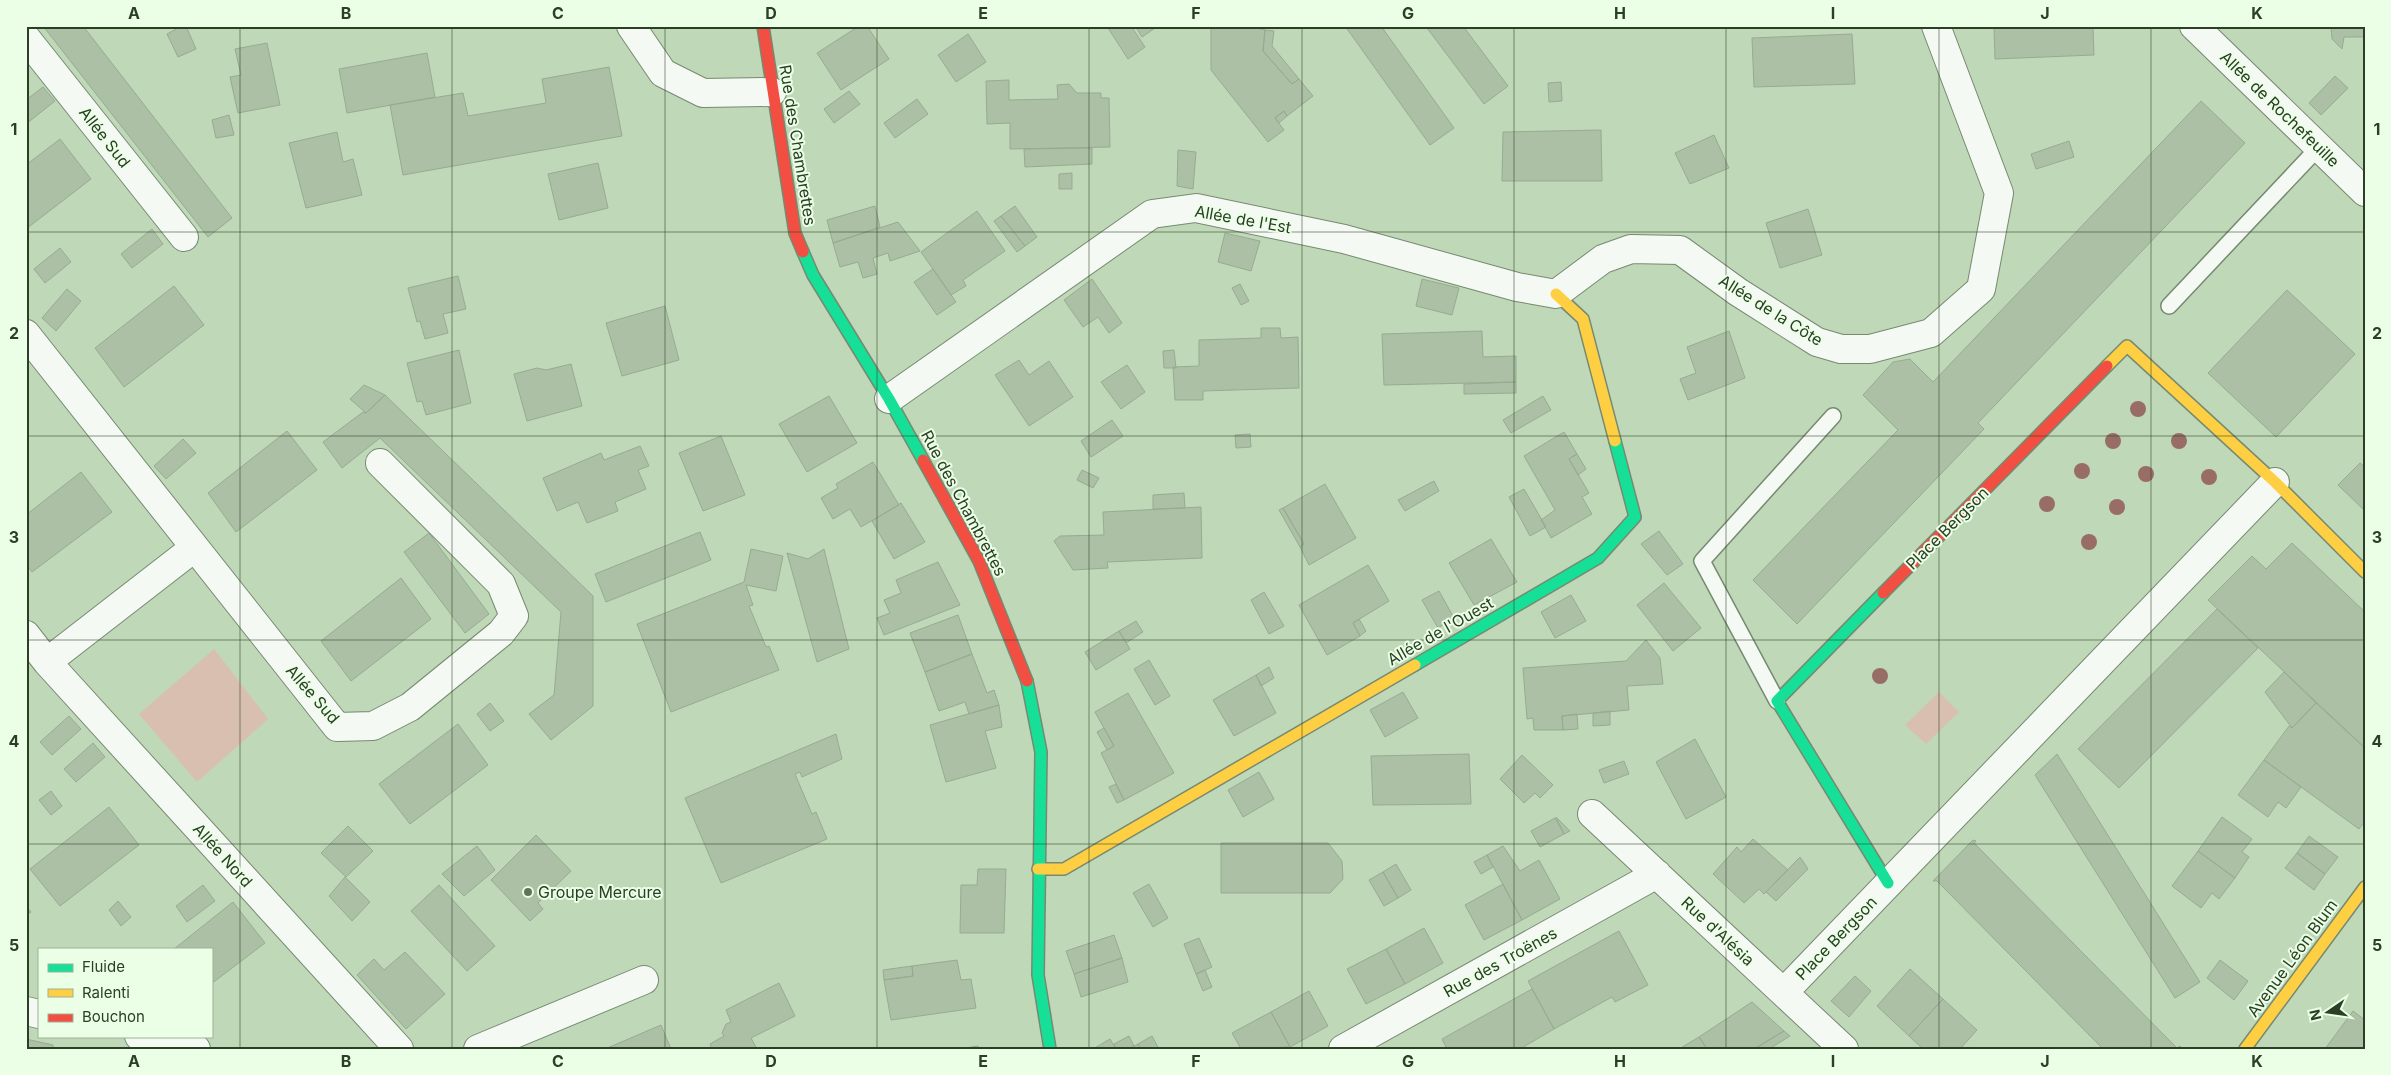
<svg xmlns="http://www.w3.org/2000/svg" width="2391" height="1075" viewBox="0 0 2391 1075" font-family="Inter,sans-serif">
  <rect width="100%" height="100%" fill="#bfd8b7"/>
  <path fill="#d9bfb0" d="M214,649L268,719L197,782L139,714Z
    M1939,692L1959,712L1926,744L1905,725Z"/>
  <path fill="#acc0a5" stroke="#97ab92" d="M43,26H83L232,218L208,237Z
    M182,26H186L196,49L178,57L167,34Z
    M859,26H867L889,59L841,90L817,53Z
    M1111,26H1131L1145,47L1128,59L1108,28Z
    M1135,26H1158L1142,37Z
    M1211,26H1256L1257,28L1265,30L1263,51L1292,84L1299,79L1313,96L1287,116L1284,111L1275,118L1284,130L1268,142L1211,70Z
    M1345,26H1381L1454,128L1430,145Z
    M1429,26H1463L1508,86L1484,104L1427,28Z
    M1994,26H2093L2094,55L1995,59Z
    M2331,26H2365V37H2344L2342,49L2332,39Z
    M1265,30L1274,31L1272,46L1299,79L1292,84L1263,51Z
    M968,34L986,62L956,82L938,55Z
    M1852,34L1855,84L1754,87L1752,38Z
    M267,43L280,105L238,113L230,77L241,75L235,49Z
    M427,53L435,97L347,113L339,69Z
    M609,67L622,136L403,175L390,105L463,93L468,116L546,103L542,79Z
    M2335,76L2348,88L2321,115L2309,103Z
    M1009,80V100L1058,99L1057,85L1069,84L1077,93H1101V98H1109L1110,147L1010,149V123L987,124L986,81Z
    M1561,82L1562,101L1549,102L1548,83Z
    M43,87L55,101L26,124V100Z
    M849,91L860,104L834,123L824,109Z
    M917,99L928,114L895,138L884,123Z
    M2201,101L2245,143L1978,423L1984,429L1797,624L1753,580L1898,430L1863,395L1893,362L1910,359L1933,382Z
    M1284,111L1287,116L1279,123L1275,118Z
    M229,115L234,135L216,138L212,120Z
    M1601,130L1602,181H1502L1503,132Z
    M337,132L343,162L353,159L362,195L306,208L289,143Z
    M1714,135L1729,168L1690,184L1675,153Z
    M60,139L91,179L26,229V165Z
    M2069,141L2074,157L2036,169L2031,154Z
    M1092,148V164L1025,167L1024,149Z
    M1178,150L1196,152L1193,189L1177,186Z
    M598,163L608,208L559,220L548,174Z
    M1072,173V189H1059V174Z
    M875,206L880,227L833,243L827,220Z
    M1015,206L1037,237L1025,246L1001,216Z
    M1808,209L1822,255L1780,268L1766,223Z
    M977,211L1005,251L963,280L966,286L951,295L921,252Z
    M1001,216L1025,246L1017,252L994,221Z
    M898,222L920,251L890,261L888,253L873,258L877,274L863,278L858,262L840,267L833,243Z
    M152,229L163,244L132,268L121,254Z
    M1225,233L1260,241L1251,271L1218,262Z
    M60,248L71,262L45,283L34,269Z
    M933,269L956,302L937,315L914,282Z
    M458,276L466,309L443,314L448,333L425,339L420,321L417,322L408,288Z
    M1092,279L1122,323L1109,333L1098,317L1083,327L1064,300Z
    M1422,279L1459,288L1452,315L1416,306Z
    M1240,284L1249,301L1241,305L1232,288Z
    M174,286L204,325L124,387L95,348Z
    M67,289L81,301L56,331L42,318Z
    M2287,290L2355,354L2276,437L2208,373Z
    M665,306L679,360L622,376L606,323Z
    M1261,328H1280L1281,338L1298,337L1299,388L1203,391V400H1175L1173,367L1199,366V340L1261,338Z
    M1482,331L1483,357L1516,356V382L1384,385L1382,334Z
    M1729,331L1745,378L1688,400L1680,379L1696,373L1687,347Z
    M459,350L471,403L426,415L422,401L417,402L407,363Z
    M1174,350L1176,368H1164L1163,351Z
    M1019,360L1029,375L1049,361L1073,397L1029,426L995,375Z
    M571,364L582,406L527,421L514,374L537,368L546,370Z
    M1127,365L1145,392L1121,409L1101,382Z
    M1516,382V393L1464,394V384Z
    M364,385L385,395L366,413L350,399Z
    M385,395L593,596V706L551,740L529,714L554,695L561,612L380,438L342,468L323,442L363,412L366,413Z
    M829,396L857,443L807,472L779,424Z
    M1543,396L1551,410L1511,433L1503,420Z
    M1112,420L1123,436L1091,457L1081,441Z
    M287,431L317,470L236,532L208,493Z
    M1564,432L1577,454L1569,459L1589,493L1582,497L1592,514L1551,538L1541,520L1555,510L1524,456Z
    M1250,434L1251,447L1236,448L1235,435Z
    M721,436L745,495L703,511L679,453Z
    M183,439L196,453L166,479L154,466Z
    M640,446L649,466L638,470L646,489L615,502L618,511L587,523L578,502L557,511L543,478L601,453L604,460Z
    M1577,454L1586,469L1578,475L1569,459Z
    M873,462L899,505L861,527L850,509L833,519L821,498L838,488L836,484Z
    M2360,463L2365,467V511L2338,485Z
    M1082,470L1099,478L1093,488L1077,480Z
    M81,472L112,512L32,572L26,564V515Z
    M1434,481L1439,491L1405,511L1398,500Z
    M1325,484L1356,538L1309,565L1300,547L1304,544L1283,508Z
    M1524,489L1546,527L1530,536L1509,497Z
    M1184,493L1185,508L1153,509V495Z
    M901,503L925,542L894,559L872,521Z
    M1201,507L1202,558L1107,562L1108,568L1073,570L1054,541L1060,536L1104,535L1103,512Z
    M1283,508L1304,544L1300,547L1279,510Z
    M1659,531L1683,564L1667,575L1641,544Z
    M700,532L711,560L606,602L595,574Z
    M429,533L489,614L465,633L404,552Z
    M1491,539L1517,582L1474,605L1449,563Z
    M2292,543L2365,612V748L2208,600L2252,556L2266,569Z
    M751,549L783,556L776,591L746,585L753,605L749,606L766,647L769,646L779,670L671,712L637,624L744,582Z
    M824,549L849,649L817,662L787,553L808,559Z
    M938,562L960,605L884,635L877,618L890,613L884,600L901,593L896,580Z
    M1368,565L1389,601L1353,623L1360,636L1327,655L1299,605Z
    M401,578L431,619L351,681L321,641Z
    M1664,583L1701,628L1673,651L1637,605Z
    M1439,591L1454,618L1438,628L1422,600Z
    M1264,592L1284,626L1269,634L1251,600Z
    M1571,595L1586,621L1555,638L1541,612Z
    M2217,609L2258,648L2119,788L2078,749Z
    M958,615L972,654L925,672L910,633Z
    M1359,619L1366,631L1360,636L1353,623Z
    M1136,621L1143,632L1126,643L1119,631Z
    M1119,631L1130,649L1096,670L1085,652Z
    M1646,640L1660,658L1663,684L1627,686L1629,710L1562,716L1563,730H1534L1533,718L1527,719L1523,668L1626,661Z
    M972,654L987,693L994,690L999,705L969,714L965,702L939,711L925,672Z
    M1149,660L1170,696L1155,705L1134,669Z
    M1269,667L1274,678L1261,686L1256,675Z
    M2284,672L2316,703L2292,728L2265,692Z
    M1256,675L1276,713L1234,736L1213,700Z
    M1403,692L1418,718L1385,737L1370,710Z
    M1128,693L1174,773L1124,800L1101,753L1114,746L1095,712Z
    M490,703L504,721L490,731L477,714Z
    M2316,703L2365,748V821L2359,829L2264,760L2289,726L2292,728Z
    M999,705L1002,727L985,731L996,768L946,782L930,725Z
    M1610,711V725L1593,726V713Z
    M1577,714L1578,729L1563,730L1562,716Z
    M69,716L81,729L52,755L40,742Z
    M458,724L488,765L410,824L379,784Z
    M1104,728L1114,746L1107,750L1097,732Z
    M836,734L842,759L802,777L800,772L795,774L812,814L816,812L827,839L721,883L685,798Z
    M1695,739L1726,797L1686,819L1656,762Z
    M93,743L105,757L76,782L64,769Z
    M1469,754L1471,804L1373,805L1371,756Z
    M2057,754L2200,982L2175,998L2035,775Z
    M1522,755L1553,785L1540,798L1535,793L1524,803L1500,779Z
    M2264,760L2301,787L2286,808L2278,802L2268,817L2238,795Z
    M1624,761L1629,774L1604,783L1599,770Z
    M1259,772L1274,799L1243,817L1228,790Z
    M1116,784L1124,800L1117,803L1109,787Z
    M51,791L62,806L51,815L39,800Z
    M109,807L139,845L60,906L30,869Z
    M1556,817L1570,831L1564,834Z
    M2222,817L2252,839L2242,852L2249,857L2235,878L2198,851Z
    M1555,818L1564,834L1540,847L1531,831Z
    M348,826L373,851L346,877L321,853Z
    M536,835L571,871L538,903L543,909L530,921L491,880Z
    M2309,836L2338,857L2325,874L2297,853Z
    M1753,839L1788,870L1764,894L1759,889L1744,903L1713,874L1737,847L1741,852Z
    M1973,840L1976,841L1974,843L2177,1048L2180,1046L2182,1049H2103L1937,881H1933Z
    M1221,843H1328L1342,861L1343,879L1330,893H1221Z
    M477,846L495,870L464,896L442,874Z
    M1503,846L1520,871L1539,860L1560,899L1522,920L1487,855Z
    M2198,851L2235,878L2219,899L2212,893L2201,908L2172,886Z
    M2297,853L2325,874L2314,890L2285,868Z
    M1487,855L1493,867L1481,874L1474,862Z
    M1800,857L1808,869L1776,901L1766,892Z
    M1396,864L1411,890L1398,898L1383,872Z
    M978,869H1006L1004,933H960L961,885H977Z
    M1383,872L1398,898L1384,906L1369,880Z
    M345,877L370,902L352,921L329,896Z
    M1149,884L1168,918L1153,927L1133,893Z
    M1503,884L1522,920L1484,940L1465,905Z
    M203,885L215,901L187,922L176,906Z
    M439,885L495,946L467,971L411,911Z
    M118,901L131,917L121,926L109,910Z
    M233,902L265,943L211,984V949H174Z
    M26,906L31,912L26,916Z
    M1424,928L1443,963L1405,984L1386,949Z
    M1619,931L1648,985L1615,1002L1612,997L1554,1029L1528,981Z
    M1114,935L1122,958L1074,974L1066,951Z
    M1199,938L1212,967L1196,974L1184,944Z
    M1386,949L1405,984L1366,1004L1347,969Z
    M405,952L445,994L406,1029L357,975L374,959L384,970Z
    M1122,958L1128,982L1081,997L1074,974Z
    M957,960L961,980L971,979L976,1008L891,1020L884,980L913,976L912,966Z
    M2220,960L2248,981L2234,1000L2207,978Z
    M912,966L913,976L884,980L883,970Z
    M1910,969L1943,999L1909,1036L1877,1006Z
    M1205,970L1212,987L1203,991L1196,974Z
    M1855,976L1871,991L1849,1017L1831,1001Z
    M779,983L795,1016L751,1038L757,1049H712L710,1044L724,1036L722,1033L726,1024L731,1022L726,1010Z
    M1532,989L1554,1029L1520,1049H1447L1442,1039Z
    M1309,991L1328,1026L1290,1047L1271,1012Z
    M1943,999L1977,1030L1960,1049H1923L1909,1036Z
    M1752,1002L1784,1031L1754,1049H1707L1699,1037Z
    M2353,1011L2365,1020V1049H2325Z
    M1271,1012L1290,1047L1241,1049L1232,1033Z
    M661,1025L671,1049H605Z
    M1784,1031L1790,1036L1769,1049H1754Z
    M1129,1036L1134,1046L1128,1049H1116L1114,1044Z
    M1152,1036L1159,1049H1141L1138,1044Z
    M1699,1037L1707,1049H1679Z
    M26,1039L53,1045V1049H26Z
    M1110,1039L1116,1049H1093Z
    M1138,1044L1141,1049H1128Z
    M978,1046L979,1049H959Z"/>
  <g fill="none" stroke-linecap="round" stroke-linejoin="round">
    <g stroke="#768a71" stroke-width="18">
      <path id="lane" d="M2169,306L2319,147
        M1777,701L1702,561L1833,416"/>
    </g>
    <g stroke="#768a71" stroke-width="30">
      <path id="street" d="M631,26L663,73L703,93L772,92
        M2194,26L2365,192
        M26,38L184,237
        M26,334L337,727L373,726L410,707L501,633L514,616L501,584L380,463
        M889,399L1152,214L1196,208L1344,239L1517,287L1556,294L1603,259L1631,249L1680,250L1738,292L1817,342L1841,349H1870L1931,333L1981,289L1999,193L1936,26
        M26,635L47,662L399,1049
        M47,662L194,548
        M1592,814L1844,1049
        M1784,992L2275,482
        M26,1011L39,1014
        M139,1036L196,1049
        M478,1049L644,980
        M1343,1049L1657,874"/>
    </g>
    <g stroke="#768a71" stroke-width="14">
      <path id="fast" d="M803,252L813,275L889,399L923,460
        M1883,593L1777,701L1888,883
        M1415,665L1598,558L1635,517L1615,441
        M1027,681L1041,752L1038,975L1050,1049"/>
    </g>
    <g stroke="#768a71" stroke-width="14">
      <path id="slow" d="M1556,294L1583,319L1615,441
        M2107,366L2127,346L2275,482L2365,572
        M1038,869H1064L1415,665
        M2245,1049L2365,887"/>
    </g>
    <g stroke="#768a71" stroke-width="14">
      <path id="jam" d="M763,26L795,233L803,252
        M923,460L979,561L1027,681
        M1883,593L2107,366"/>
    </g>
    <use href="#lane" stroke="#f5f9f4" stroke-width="15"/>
    <use href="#street" stroke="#f5f9f4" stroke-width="28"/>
    <use href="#fast" stroke="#16e098" stroke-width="11"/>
    <use href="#slow" stroke="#ffcf43" stroke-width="11"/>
    <use href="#jam" stroke="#f24e42" stroke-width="11"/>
  </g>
  <g fill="#986d66">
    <circle cx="2138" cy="409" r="8"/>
    <circle cx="2113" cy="441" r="8"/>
    <circle cx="2179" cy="441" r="8"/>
    <circle cx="2082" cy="471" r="8"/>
    <circle cx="2146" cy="474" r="8"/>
    <circle cx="2209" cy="477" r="8"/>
    <circle cx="2047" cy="504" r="8"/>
    <circle cx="2117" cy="507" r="8"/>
    <circle cx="2089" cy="542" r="8"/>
    <circle cx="1880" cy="676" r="8"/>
  </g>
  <path fill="none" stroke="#2b3e26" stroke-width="1" stroke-opacity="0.55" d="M240,26V1049M452,26V1049M665,26V1049M877,26V1049M1089,26V1049M1302,26V1049M1514,26V1049M1726,26V1049M1939,26V1049M2151,26V1049M26,232H2365M26,436H2365M26,640H2365M26,844H2365"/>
  <circle fill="#5f7459" stroke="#ebfee6" stroke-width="2" cx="528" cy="892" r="5"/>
  <g text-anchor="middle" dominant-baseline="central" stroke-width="4" stroke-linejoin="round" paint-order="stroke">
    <g font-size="16" fill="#2b3e26" stroke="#ebfee6">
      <text transform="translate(2280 109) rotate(44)">Allée de Rochefeuille</text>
      <text transform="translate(105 137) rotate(52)">Allée Sud</text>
      <text transform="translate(798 145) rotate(81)">Rue des Chambrettes</text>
      <text transform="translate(1243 219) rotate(10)">Allée de l'Est</text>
      <text transform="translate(1771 310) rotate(32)">Allée de la Côte</text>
      <text transform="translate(964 503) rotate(62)">Rue des Chambrettes</text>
      <text transform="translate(1947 528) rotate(-45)">Place Bergson</text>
      <text transform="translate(1440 631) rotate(-30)">Allée de l'Ouest</text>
      <text transform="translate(313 694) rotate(49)">Allée Sud</text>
      <text transform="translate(223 855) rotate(48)">Allée Nord</text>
      <text transform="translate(1718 931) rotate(43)">Rue d'Alésia</text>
      <text transform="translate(1836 938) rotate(-46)">Place Bergson</text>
      <text transform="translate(2292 958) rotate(-54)">Avenue Léon Blum</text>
      <text transform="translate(1500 962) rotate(-29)">Rue des Troënes</text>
    </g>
    <g font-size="16" fill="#2b3e26" stroke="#ebfee6" text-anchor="start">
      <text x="538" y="892">Groupe Mercure</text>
    </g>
  </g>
  <rect width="2391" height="1075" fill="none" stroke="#ebfee6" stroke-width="55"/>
  <rect x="38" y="948" width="175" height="90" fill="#ebfee6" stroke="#9eb199"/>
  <rect x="48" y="964" width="25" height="8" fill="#16e098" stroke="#9eb199"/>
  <text x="82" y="972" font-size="15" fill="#2b3e26">Fluide</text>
  <rect x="48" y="989" width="25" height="8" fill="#ffcf43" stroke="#9eb199"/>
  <text x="82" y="998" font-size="15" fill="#2b3e26">Ralenti</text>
  <rect x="48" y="1014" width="25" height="8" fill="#f24e42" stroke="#9eb199"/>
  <text x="82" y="1022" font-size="15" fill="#2b3e26">Bouchon</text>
  <g transform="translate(2328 1012) rotate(257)" stroke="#ebfee6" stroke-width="4" paint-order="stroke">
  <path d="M0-4L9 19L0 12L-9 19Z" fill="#2b3e26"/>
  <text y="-8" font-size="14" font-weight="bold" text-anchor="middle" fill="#2b3e26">N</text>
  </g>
  <rect x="28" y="28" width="2336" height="1020" fill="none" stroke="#2b3e26" stroke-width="2"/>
  <g font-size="16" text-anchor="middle" font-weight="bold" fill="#2b3e26">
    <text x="134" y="19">A</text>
    <text x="346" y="19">B</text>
    <text x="558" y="19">C</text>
    <text x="771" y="19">D</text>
    <text x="983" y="19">E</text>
    <text x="1196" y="19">F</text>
    <text x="1408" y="19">G</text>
    <text x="1620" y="19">H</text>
    <text x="1833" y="19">I</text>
    <text x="2045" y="19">J</text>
    <text x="2257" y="19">K</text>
    <text x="14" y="135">1</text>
    <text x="2377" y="135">1</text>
    <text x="14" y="339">2</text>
    <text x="2377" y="339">2</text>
    <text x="14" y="543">3</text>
    <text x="2377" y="543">3</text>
    <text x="14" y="747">4</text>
    <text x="2377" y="747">4</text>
    <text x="14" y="951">5</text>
    <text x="2377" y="951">5</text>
    <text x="134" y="1067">A</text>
    <text x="346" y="1067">B</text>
    <text x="558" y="1067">C</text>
    <text x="771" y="1067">D</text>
    <text x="983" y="1067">E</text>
    <text x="1196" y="1067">F</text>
    <text x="1408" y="1067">G</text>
    <text x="1620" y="1067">H</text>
    <text x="1833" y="1067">I</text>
    <text x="2045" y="1067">J</text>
    <text x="2257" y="1067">K</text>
  </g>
</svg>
